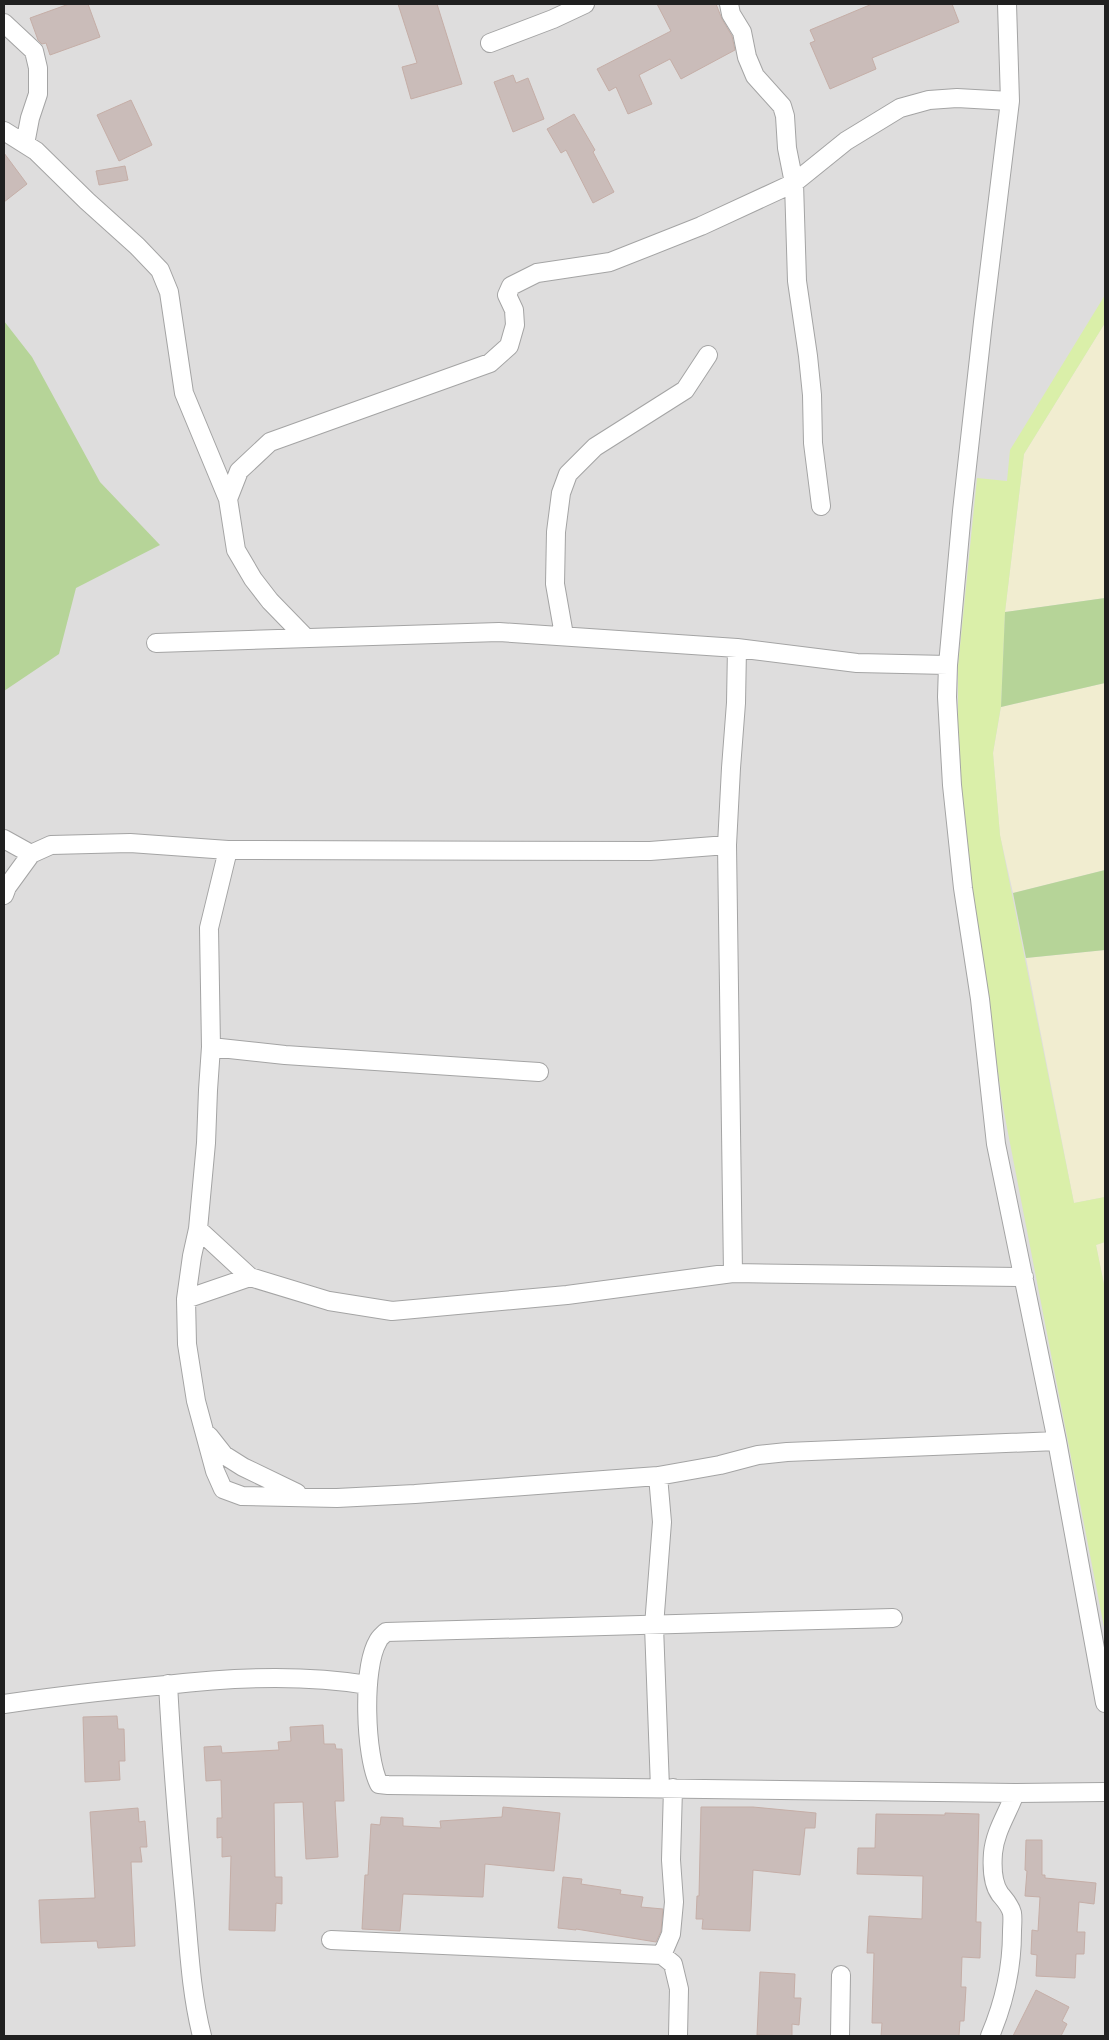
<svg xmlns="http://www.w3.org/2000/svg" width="1109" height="2040" viewBox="0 0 1109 2040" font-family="'Noto Sans',sans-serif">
  <rect width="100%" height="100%" fill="#f1ebe6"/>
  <path fill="#dedddd" d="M4,4H1105V2036H4Z"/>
  <path fill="#f1edd0" d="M1105,323V598L1005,612L1024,454Z
    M1105,683V870L1013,893L1000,835L993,753L1001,707Z
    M1105,950V1197L1074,1203L1026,958Z
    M1105,1242V1289L1096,1245Z"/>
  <path fill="#daefa9" d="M1105,295V323L1024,454L1005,612L1001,706L993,753L1000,835L1074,1203L1105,1197V1242L1096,1245L1105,1289V1632L1003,1107L962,816L958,751V666L977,478L1007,481L1010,450Z"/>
  <path fill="#b6d498" d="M4,321L32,357L100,482L160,545L76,588L59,654L4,691Z
    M1105,598V683L1001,707L1005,612Z
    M1105,870V950L1026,958L1013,893Z"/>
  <path fill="#cabcb9" stroke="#c5aea7" d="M69,4H88L100,37L50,55L46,43L42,44L38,40L30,18Z
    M398,4H437L462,84L411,99L402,67L417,63Z
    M657,4H716L722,19L732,36L735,50L681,79L670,59L639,75L652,104L628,114L616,87L609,91L597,69L671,31Z
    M872,4H952L959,22L872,58L876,69L830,89L810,43L815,41L810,30Z
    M513,75L516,83L528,78L544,119L513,132L494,82Z
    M131,100L152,145L119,161L97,115Z
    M574,114L595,150L593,152L614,192L593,203L566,150L561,153L547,129Z
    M4,153L27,184L4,202Z
    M125,166L128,180L99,185L96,171Z
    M117,1716L118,1729H124L125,1761H119L120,1780L85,1782L83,1717Z
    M323,1725L324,1744H335L336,1749H342L344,1801H335L338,1857L306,1859L303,1802L274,1803L275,1877H282V1904L276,1903L275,1931L229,1930L231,1856L222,1857V1837L217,1838V1818H222L221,1780L206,1781L204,1747L221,1746L222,1753L279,1750L278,1742L291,1741L290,1727Z
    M503,1807L560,1813L554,1871L485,1864L483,1897L403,1894L400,1931L362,1929L365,1875H368L371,1824L380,1825L381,1817L403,1818V1826L441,1828L440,1821L502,1817Z
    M701,1807H753L816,1813L815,1828H805L800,1875L753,1870L750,1931L702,1929L703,1919H696L697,1896H699Z
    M138,1808L139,1822L145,1821L147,1847H140L142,1862H131L135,1946L98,1948L97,1941L41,1943L39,1900L95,1898L90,1812Z
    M945,1813L979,1814L976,1922H981L980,1958L962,1957L961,1987H966L964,2021H960L959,2036H881L882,2023H872L874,1953H867L869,1916L922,1919L923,1876L857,1874L858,1848H875L876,1814L945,1815Z
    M1026,1840H1042V1875H1045V1878L1096,1883L1094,1904L1079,1902L1077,1932H1085L1084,1954H1076L1075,1978L1036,1976L1037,1955L1031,1954L1032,1930L1038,1931L1040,1897L1025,1896L1027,1871L1025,1870Z
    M563,1877L582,1879L581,1884L621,1890L620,1894L643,1897L641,1907L663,1909L661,1931L656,1942L576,1929V1930L558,1928Z
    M760,1972L795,1974L794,1998H801L799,2025L792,2024V2036L757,2035Z
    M1036,1990L1069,2007L1062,2021L1067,2024L1061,2036H1013Z"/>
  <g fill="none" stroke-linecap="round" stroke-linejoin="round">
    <g stroke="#a4a4a4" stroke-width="20">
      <path id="street" d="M729,4L731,14L742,32L747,57L755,76L782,106L785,116L787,148L794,183L797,281L808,356L812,395L813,443L821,506
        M1007,4L1010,101L983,322L962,511L948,665L947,697L952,785L963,888L980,999L996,1144L1057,1441L1105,1703
        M4,23L34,51L38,68V94L30,118L25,144
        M490,43L553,19L585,4
        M4,131L36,151L87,201L137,246L160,270L169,292L184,393L228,499
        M564,635L555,584L556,532L561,493L568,474L595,447L685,390L708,355
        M306,638L270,601L253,579L236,550L228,499L239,471L270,442L490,363L509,346L515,325L514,310L507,295L511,286L537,273L610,262L701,226L794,183L846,141L900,108L929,100L957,98L1010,101
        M156,643L499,632L737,648L857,663L948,665
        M4,839L31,854
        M228,850L209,928L211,1047L208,1090L206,1143L198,1229L192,1256L186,1299L187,1344L196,1401L215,1471L223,1489L242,1496L337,1498L415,1494L658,1476L720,1465L758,1455L787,1452L1057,1441
        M4,895L7,887L31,854L51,845L130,843L228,850L650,851L727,845
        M211,1047L285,1055L539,1072
        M198,1229L250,1277
        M733,1273L727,845L731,768L736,703L737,648
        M186,1299L250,1277L329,1301L392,1311L567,1295L733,1273L1024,1277
        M209,1436L224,1455L243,1467L297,1493
        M658,1476L662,1522L654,1626L660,1788
        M893,1618L386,1632C383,1635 379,1638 378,1641C362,1668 365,1756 379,1784L388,1785L1015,1793L1105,1792
        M168,1684C172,1758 178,1831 185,1904C189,1948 191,1993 202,2036
        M4,1704C58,1696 112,1690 166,1685C233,1677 302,1674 368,1685
        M673,1788L671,1860L674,1902L671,1934L662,1955L673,1964L679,1989L678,2036
        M331,1940L662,1955
        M840,2036L841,1975
        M990,2036C1004,2003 1012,1969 1012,1932C1012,1926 1013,1919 1012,1913C1010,1905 1005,1900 1000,1894C992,1883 992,1866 993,1853C995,1831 1008,1813 1015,1793"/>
    </g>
    <use href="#street" stroke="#fff" stroke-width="18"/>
  </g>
  <rect width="1109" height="2040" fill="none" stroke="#202020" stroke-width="10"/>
</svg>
